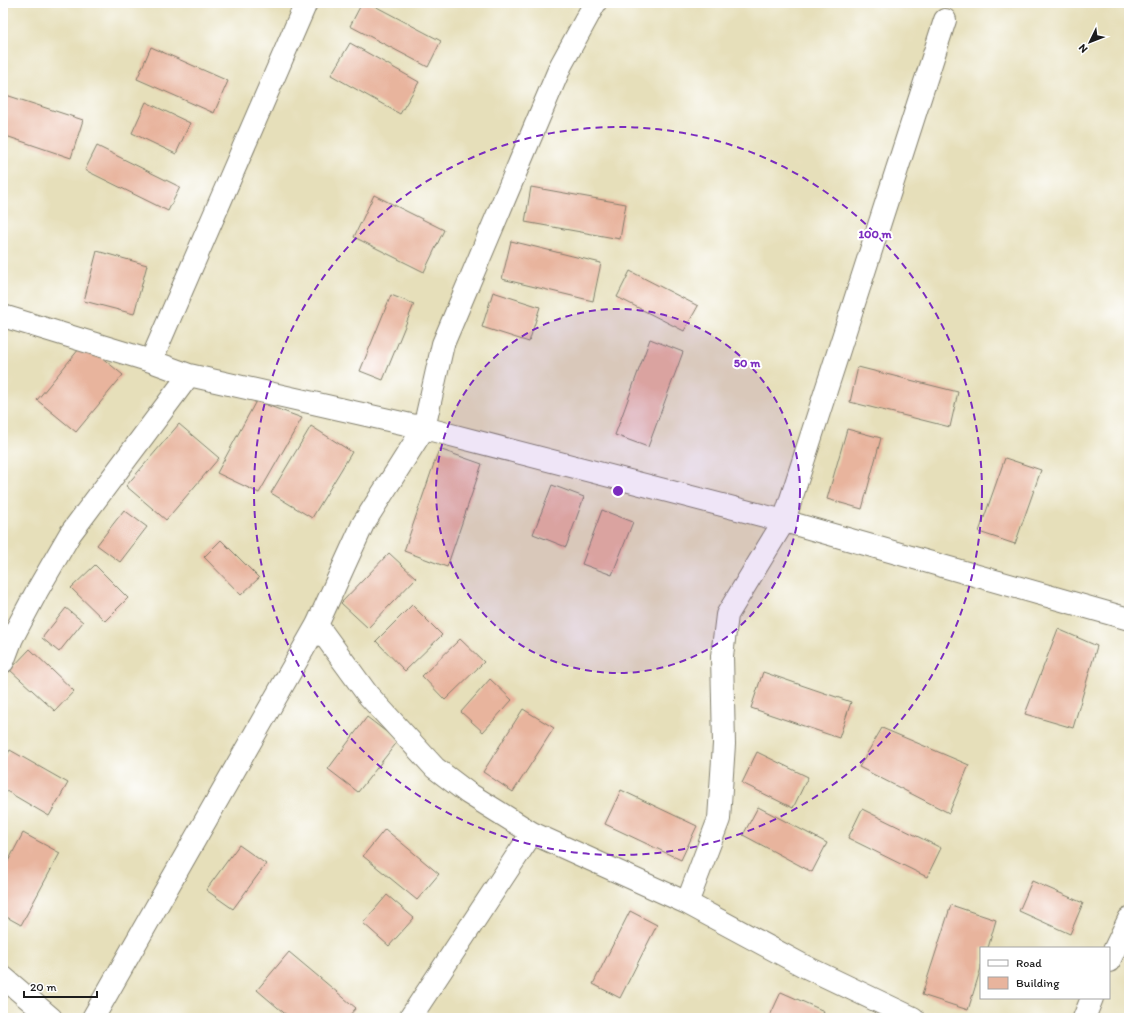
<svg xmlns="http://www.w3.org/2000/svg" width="1132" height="1021" viewBox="0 0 1132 1021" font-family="Itim,sans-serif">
  <rect width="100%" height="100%" fill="#fff"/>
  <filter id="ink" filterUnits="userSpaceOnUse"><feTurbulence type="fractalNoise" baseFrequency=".025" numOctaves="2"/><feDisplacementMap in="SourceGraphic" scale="8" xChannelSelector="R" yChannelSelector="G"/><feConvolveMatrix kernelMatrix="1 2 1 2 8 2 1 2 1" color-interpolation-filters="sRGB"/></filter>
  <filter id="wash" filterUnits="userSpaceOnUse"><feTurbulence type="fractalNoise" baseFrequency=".012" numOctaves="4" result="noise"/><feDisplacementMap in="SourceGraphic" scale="16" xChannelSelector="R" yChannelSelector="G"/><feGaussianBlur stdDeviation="0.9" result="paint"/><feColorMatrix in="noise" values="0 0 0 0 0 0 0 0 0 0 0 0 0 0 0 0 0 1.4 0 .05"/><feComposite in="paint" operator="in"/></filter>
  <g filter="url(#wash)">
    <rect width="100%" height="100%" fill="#e6dfba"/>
    <g id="blocks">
      <path fill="#e8b49d" d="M362,3H369L441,41L428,67L350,26Z
        M350,43L419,82L400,114L331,75Z
        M151,47L228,81L214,113L137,79Z
        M3,94L83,120L71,158L3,135Z
        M146,102L190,123L176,154L132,133Z
        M97,146L180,187L168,211L85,170Z
        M531,187L626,204L620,239L525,222Z
        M374,195L444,230L424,272L354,237Z
        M511,241L601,263L593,301L502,279Z
        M97,251L147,265L134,314L84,301Z
        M630,271L698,306L684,331L617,297Z
        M493,292L540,307L529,342L482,327Z
        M391,295L414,304L383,380L360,371Z
        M650,339L683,352L648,447L615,435Z
        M84,343L123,375L76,432L37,400Z
        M858,367L958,392L950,427L850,402Z
        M256,401L302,418L259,493L217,473Z
        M179,424L219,458L166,520L126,486Z
        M311,426L352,452L312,518L271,493Z
        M847,429L881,438L862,509L827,499Z
        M439,449L482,464L447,567L404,551Z
        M1005,458L1041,470L1015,544L979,532Z
        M552,485L584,497L566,547L533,534Z
        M124,510L147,527L120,562L97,545Z
        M602,510L633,522L612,575L582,564Z
        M221,540L259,578L241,595L204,557Z
        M389,553L416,578L368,628L341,603Z
        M95,565L128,598L105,621L71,588Z
        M412,605L442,635L405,671L376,641Z
        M66,608L83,622L59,652L42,638Z
        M1058,629L1097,646L1073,728L1025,714Z
        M460,639L484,662L445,700L422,676Z
        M30,649L74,691L55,711L10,670Z
        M763,672L851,702L839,738L751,708Z
        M490,679L512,700L483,732L461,712Z
        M523,709L554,728L513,792L483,772Z
        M367,717L398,741L358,792L328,769Z
        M882,728L969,765L949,813L859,767Z
        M10,750L68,783L49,816L3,789V761Z
        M757,752L808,777L793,808L742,783Z
        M621,790L697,826L681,860L605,824Z
        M758,807L827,843L812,872L743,835Z
        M862,809L941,848L927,877L848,838Z
        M385,829L439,874L417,900L363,856Z
        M23,833L60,853L21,925L3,915V871Z
        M239,845L266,864L233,909L206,890Z
        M1032,881L1083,903L1070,934L1019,911Z
        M387,895L414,918L389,946L363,923Z
        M951,905L996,920L988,948H981V968L968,1010L922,995Z
        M630,911L657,925L620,998L593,984Z
        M289,952L356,1008L347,1018H290L257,990Z
        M781,992L824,1011L821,1018H769Z"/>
    </g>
  </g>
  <g filter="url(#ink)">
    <use href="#blocks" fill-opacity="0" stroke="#817e6b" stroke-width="1"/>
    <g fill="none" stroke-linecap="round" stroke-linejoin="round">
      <g stroke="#817e6b" stroke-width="24">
        <path id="minor" d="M3,316L151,361L189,375L424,428L784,521L1129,619
          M151,361L306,3
          M317,625L368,695L435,768L468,793L532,833L687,903L804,966L913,1018
          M3,662L12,638L37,591L70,534L189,375
          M687,903L719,819L724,744L722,656L727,615L784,521L945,20
          M1109,961L1129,919
          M3,977L51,1018
          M93,1018L317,625L363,524L424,428L443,344L561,65L595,3
          M410,1018L532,833
          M1084,1018L1092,998"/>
      </g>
      <use href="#minor" stroke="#fff" stroke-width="22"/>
    </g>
  </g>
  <circle cx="618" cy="491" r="182" fill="#7b2cbf" fill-opacity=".12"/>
  <g fill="none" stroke="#7b2cbf" stroke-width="2" stroke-dasharray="7 5">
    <circle cx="618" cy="491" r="182"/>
    <circle cx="618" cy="491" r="364"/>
  </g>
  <circle cx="618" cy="491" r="6" fill="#7b2cbf" stroke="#fff" stroke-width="2"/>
  <g font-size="12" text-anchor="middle" font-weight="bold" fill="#7b2cbf" stroke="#fff" stroke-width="4" stroke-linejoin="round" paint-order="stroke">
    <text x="875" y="238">100 m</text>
    <text x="747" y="367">50 m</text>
  </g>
  <rect width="1132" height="1021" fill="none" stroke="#fff" stroke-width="16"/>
  <rect x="980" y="947" width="130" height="52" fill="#ffffff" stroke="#a4a4a4"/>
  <rect x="988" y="960" width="20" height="6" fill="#ffffff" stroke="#a4a4a4"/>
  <text x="1016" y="967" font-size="12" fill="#1c1c1c">Road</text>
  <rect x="988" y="977" width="20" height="12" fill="#e8b49d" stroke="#a4a4a4"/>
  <text x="1016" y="987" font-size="12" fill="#1c1c1c">Building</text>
  <g transform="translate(1090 42) rotate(227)" stroke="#ffffff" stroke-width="3" paint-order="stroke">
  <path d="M0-3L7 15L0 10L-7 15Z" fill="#1c1c1c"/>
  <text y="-6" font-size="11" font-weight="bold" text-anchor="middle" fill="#1c1c1c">N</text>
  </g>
  <path d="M24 991v6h73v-6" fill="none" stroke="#1c1c1c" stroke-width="2"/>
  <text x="30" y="991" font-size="12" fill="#1c1c1c" stroke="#ffffff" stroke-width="3" paint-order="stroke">20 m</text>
</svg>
